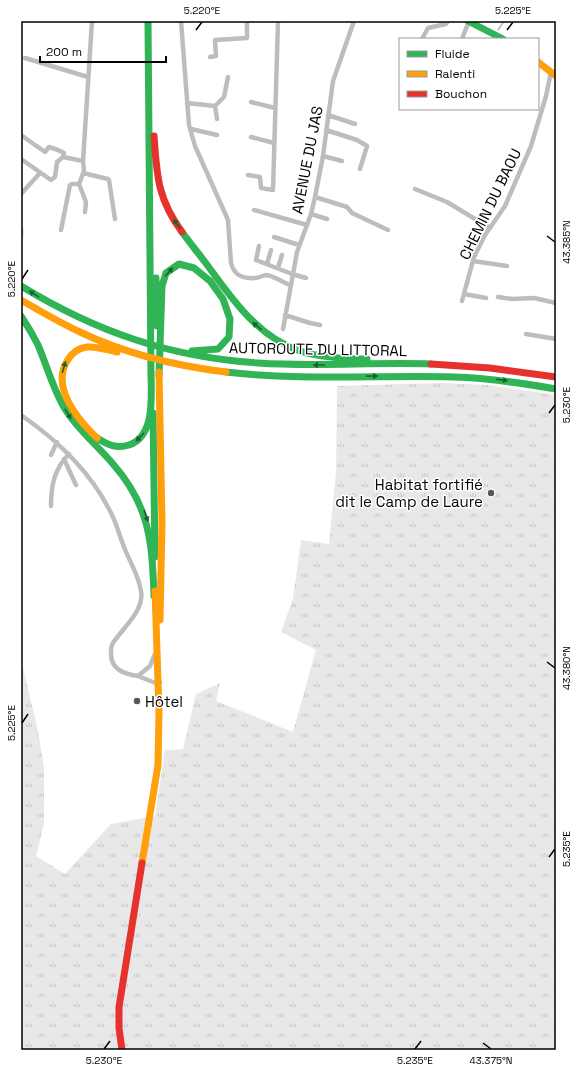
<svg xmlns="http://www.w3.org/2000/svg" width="577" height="1071" viewBox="0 0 577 1071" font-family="'Space Grotesk',sans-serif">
  <defs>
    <pattern id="grass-tufts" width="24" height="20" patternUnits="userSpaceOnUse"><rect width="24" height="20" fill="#e8e8e8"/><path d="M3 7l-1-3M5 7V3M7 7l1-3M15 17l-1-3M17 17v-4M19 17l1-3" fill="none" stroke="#c5c5c5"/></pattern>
  </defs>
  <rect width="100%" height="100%" fill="#fff"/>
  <path fill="url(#grass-tufts)" d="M440,383L488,385L556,395V1050H21V668H23L38,731L44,768V824L36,856L65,874L111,824L155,816L165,750L183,749L196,694L220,683L216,701L293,732L316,650L281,632L293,599L301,540L329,544L336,472L337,386Z"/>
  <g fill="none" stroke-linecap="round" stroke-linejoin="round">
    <path stroke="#bababa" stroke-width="1.5" d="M498,30L504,21"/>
    <path stroke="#bdbdbd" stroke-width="4.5" d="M181,21L189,125L195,146L228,220L231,263C234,275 242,279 255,278C259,278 263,275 267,275C274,276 284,283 290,285
      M422,39L428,28L446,24L448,21
      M462,39L469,21
      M210,57L216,56L215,40L247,38V21
      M25,58L88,77
      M251,102L275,108
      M187,103L215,106L224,97L228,77
      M215,106L217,119
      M328,115L355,124
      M191,129L217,135
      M326,130L357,140L367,146L360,169
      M21,135L45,152L49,147L58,150L64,153L63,157
      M251,137L274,143
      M323,156L342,161
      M21,159L51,180L55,177L57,162L63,157L83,161L92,21
      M83,173L108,179L109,180L115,219
      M248,175L260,177L261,188L273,190L278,21
      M79,184L86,202L85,212
      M79,184L84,171L83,161
      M415,189L447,202L490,228
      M21,194L40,173
      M315,197L347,207L352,213L388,230
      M254,210L307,225
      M311,214L327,219
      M21,229V236
      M61,230L70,185L72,184H79
      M274,237L299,245
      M259,246L256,260L292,274L306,278
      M473,261L507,266
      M267,264L271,250
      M278,268L282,255
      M464,294L486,298
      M498,297L512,299L534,298L556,303
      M462,301L474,257L485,235L505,206L531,146L546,96L551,72
      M285,315L310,323L320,325
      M283,329L297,252L311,214L315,197L323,156L333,81L354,21
      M526,334L556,339
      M21,415C57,440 89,470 109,509C117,523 120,539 127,554C132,566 139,577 141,591C144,608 129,622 119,635C117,638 113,642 112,645C111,647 111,651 111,654C111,670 125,674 138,676
      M51,455L57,442
      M64,459L76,485
      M51,506C51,486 54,469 69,454
      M155,654L150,666L138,676L158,684L160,682"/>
    <path stroke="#30b455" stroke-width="7" d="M148,21L151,377
      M468,21L503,39
      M182,232C190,243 199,254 208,266C232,299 259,338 300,351C322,358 344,359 367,359
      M156,278L157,326
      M21,286C97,332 169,357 258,363C315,367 373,362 431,364
      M21,316C27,325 33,335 38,345C47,366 53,389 65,409C78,430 97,445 113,464C150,506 152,542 154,596
      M226,372C302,381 378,375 454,377C488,378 522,383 556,389
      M159,376L162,286L166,273L179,264L194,268L210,281L223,299L230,319L229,337L218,349L192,351
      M153,413L155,557
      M97,438C108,445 117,449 129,445C156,436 151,394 151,372"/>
    <path stroke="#ff9f0a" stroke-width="7" d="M538,62L556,76
      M21,300C40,311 60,323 80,332C126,354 176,366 226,372
      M159,372L162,523L160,620
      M97,438C78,420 51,388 67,361C71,354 78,348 87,347C97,346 107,350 117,352
      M142,863L158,765L159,712L155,591"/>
    <path stroke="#e5322d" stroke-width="7" d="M154,136C157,175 157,198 182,232
      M431,364L490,368L556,377
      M122,1050L119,1028V1007L142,863"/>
  </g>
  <defs><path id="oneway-solid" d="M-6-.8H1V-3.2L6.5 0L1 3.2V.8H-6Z"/></defs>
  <g fill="#1a632f">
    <use href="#oneway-solid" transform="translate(177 224) rotate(-125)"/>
    <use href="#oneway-solid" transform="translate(169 272) rotate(-50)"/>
    <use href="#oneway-solid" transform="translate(34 294) rotate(-148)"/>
    <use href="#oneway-solid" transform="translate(257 326) rotate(-140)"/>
    <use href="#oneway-solid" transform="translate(319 365) rotate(-180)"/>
    <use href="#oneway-solid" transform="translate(64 367) rotate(-73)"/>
    <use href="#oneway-solid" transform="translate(372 376) rotate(-1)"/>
    <use href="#oneway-solid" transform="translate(502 380) rotate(7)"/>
    <use href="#oneway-solid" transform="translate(68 414) rotate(58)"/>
    <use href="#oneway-solid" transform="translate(140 437) rotate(134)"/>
    <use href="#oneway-solid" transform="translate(146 516) rotate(71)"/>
  </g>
  <path fill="none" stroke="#000" stroke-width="1.5" d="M196,30L202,22M507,30L513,22M547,236L555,242M22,279L28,270M549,413L555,405M547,662L555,668M22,723L28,714M549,857L555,849M483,1043L491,1049M104,1049L110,1041M415,1049L421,1041"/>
  <g fill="#595959" stroke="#fff" stroke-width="1.5">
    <circle cx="491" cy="493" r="4"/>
    <circle cx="137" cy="701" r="4"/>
  </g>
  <g text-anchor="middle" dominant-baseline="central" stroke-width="3" stroke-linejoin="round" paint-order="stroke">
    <g font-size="15" fill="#000" stroke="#fff">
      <text transform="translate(307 160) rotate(-79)">AVENUE DU JAS</text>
      <text transform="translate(490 204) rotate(-64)">CHEMIN DU BAOU</text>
      <text transform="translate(318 349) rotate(1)">AUTOROUTE DU LITTORAL</text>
    </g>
    <g font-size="15" fill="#000" stroke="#fff" text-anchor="end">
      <text x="483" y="484">Habitat fortifié<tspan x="483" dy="17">dit le Camp de Laure</tspan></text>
      <text x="145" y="701" text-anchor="start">Hôtel</text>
    </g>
  </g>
  <rect width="577" height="1071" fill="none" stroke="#ffffff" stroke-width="44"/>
  <rect x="399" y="38" width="140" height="72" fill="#ffffff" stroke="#999999"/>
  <rect x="407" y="51" width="20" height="6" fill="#30b455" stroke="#999999"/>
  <text x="435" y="58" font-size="12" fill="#000000">Fluide</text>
  <rect x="407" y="71" width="20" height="6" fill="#ff9f0a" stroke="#999999"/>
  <text x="435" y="78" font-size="12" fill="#000000">Ralenti</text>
  <rect x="407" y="91" width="20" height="6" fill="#e5322d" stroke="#999999"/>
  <text x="435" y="98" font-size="12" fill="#000000">Bouchon</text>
  <path d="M40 56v6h126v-6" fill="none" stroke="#000000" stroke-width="2"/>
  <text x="46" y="56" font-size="12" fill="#000000" stroke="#ffffff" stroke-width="3" paint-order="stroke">200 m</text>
  <rect x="22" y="22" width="533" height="1027" fill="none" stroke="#000" stroke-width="1.5"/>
  <g font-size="10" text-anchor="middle" fill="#000">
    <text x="202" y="14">5.220°E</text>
    <text x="513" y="14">5.225°E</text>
    <text transform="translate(566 242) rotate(-90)" y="4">43.385°N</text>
    <text transform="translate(11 279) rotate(-90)" y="4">5.220°E</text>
    <text transform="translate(566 405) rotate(-90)" y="4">5.230°E</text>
    <text transform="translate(566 668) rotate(-90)" y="4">43.380°N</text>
    <text transform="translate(11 723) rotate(-90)" y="4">5.225°E</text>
    <text transform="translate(566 849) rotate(-90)" y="4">5.235°E</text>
    <text x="104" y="1064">5.230°E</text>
    <text x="415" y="1064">5.235°E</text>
    <text x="491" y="1064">43.375°N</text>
  </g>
</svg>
